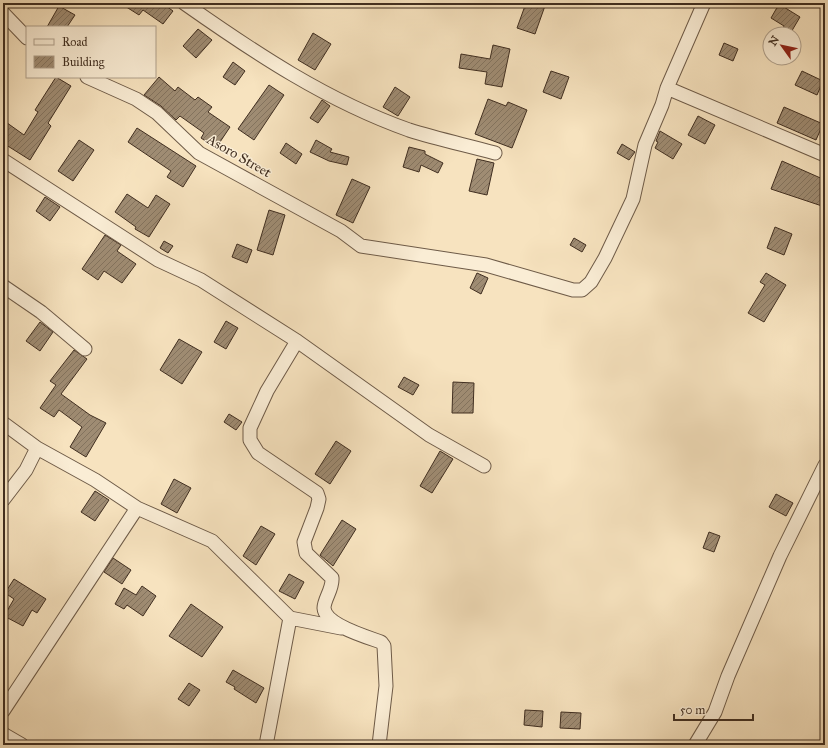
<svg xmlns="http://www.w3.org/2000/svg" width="828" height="748" viewBox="0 0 828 748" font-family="'IM FELL Great Primer',serif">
  <defs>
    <pattern id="building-hatch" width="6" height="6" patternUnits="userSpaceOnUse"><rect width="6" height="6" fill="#9f8c73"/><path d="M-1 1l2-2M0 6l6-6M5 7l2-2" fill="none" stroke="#83735e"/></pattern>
  </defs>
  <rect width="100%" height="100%" fill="#f7e3bf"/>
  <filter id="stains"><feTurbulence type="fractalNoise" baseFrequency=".005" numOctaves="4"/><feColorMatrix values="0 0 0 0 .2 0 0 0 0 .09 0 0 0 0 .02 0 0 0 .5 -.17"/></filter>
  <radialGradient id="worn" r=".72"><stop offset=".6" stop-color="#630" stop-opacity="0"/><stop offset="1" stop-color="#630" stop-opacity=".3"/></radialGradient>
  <path fill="url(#building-hatch)" stroke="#402e20" d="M120,3H162L173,11L163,24L143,10L139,15Z
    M526,3H546L535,34L517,28Z
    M779,4L800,17L790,34H780L784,26L771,18Z
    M59,6L75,15L67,27H47Z
    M198,29L212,40L196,58L183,46Z
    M313,33L331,44L315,70L298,60Z
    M724,43L738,49L733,61L719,55Z
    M493,45L510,49L502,87L485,84L487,72L459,68L461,54L490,59Z
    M233,62L245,71L235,85L223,77Z
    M551,71L569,77L561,99L543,92Z
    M802,71L823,81L817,95L795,85Z
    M56,77L71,86L48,123L51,126L30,160L3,143V120L24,135L38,112L35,110Z
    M159,77L175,91L178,87L195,100L198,97L212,107L208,112L230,127L216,148L201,138L204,133L180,116L176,120L161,106L144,95Z
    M269,85L284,95L254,140L238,129Z
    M395,87L410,97L398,116L383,107Z
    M488,99L506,106L508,102L527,110L512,148L475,134Z
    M322,100L330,106L318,123L310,118Z
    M784,107L823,124L816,140L777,123Z
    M698,116L715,125L705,144L688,135Z
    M137,128L196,166L183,187L167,177L171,171L128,142Z
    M660,131L682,144L673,159L655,148L658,142L656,141Z
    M79,140L94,150L73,181L58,171Z
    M316,140L332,149L330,152L349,157L347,165L329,161L310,152Z
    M286,143L302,154L296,164L280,153Z
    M622,144L635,152L629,160L617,153Z
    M409,147L425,151V154L443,163L438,173L421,165L419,172L403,167Z
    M477,159L494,163L487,195L469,191Z
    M782,161L825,180V207L771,189Z
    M352,179L370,187L353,223L336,215Z
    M127,194L148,208L156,195L170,204L149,237L135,229L136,227L115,212Z
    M45,197L60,207L50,221L36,211Z
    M269,210L285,215L273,255L257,250Z
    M775,227L792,234L784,255L767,248Z
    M105,235L121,245L117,251L136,264L122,283L104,271L98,280L82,269Z
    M574,238L586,245L582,252L570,245Z
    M164,241L173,246L168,253L160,248Z
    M237,244L252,250L247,263L232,257Z
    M477,273L488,278L481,294L470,288Z
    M766,273L786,285L764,322L748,313L765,285L760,282Z
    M226,321L238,328L226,349L214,342Z
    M40,322L53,332L40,351L26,341Z
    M179,339L202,352L182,384L160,370Z
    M74,350L87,359L61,394L90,415L106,423L86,457L70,447L82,427L59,410L54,417L40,408L56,385L50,381Z
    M404,377L419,385L413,395L398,387Z
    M453,382L474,383L473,413H452Z
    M229,414L242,422L236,430L224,422Z
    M336,441L351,451L330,484L315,474Z
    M440,451L453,459L432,493L420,486Z
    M174,479L191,488L177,513L161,504Z
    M95,491L109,500L95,521L81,512Z
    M776,494L793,503L786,516L769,507Z
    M342,520L356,529L333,566L320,555Z
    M261,526L275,534L256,565L243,556Z
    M709,532L720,536L714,552L703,548Z
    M113,558L131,570L122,584L104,572Z
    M289,574L304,582L295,599L279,591Z
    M14,579L46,599L37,613L32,610L23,626L4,616L14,599L5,593Z
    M142,586L156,596L143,616L127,605L124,609L115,604L124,588L136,595Z
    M191,604L223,627L202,657L169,636Z
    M233,670L264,688L256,703L234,689L235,687L226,682Z
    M189,683L200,690L189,706L178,699Z
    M525,710L543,711L542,727L524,725Z
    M561,712L581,713L580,729L560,728Z"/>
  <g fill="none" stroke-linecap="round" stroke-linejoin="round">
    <g stroke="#6e5b48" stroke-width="15">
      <path id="minor" d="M184,3C255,53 327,101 409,130C437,139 466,145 495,153
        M3,13L27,38
        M87,77L136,99L157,113L199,153L341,231L361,246L486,265L573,290H582L591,282L605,258L633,199L645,145L662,105L667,88L704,3
        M667,88L825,155
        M3,160L158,260L201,280L297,341L429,435L484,466
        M3,286L41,312L85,349
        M297,341L267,391L250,428V440L258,453L317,493L319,499L317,508L304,542L306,553L332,578C333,589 324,599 324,608C325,625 367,637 381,642L384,646L386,686L379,745
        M3,423L37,448L95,480L137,508L212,541L290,618L341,628
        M3,500L26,470L37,448
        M3,711L137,508
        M3,734L22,745
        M266,745L290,618
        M695,745L715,712L728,676L780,556L825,465"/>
    </g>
    <use href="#minor" stroke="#faedd5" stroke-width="13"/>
  </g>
  <g text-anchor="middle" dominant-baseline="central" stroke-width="3" stroke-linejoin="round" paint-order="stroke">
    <g font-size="14" fill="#402e20" stroke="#faedd5">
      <text transform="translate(239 156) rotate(30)">Asoro Street</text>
    </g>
  </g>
  <rect width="828" height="748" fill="none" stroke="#f7e3bf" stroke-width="16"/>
  <rect x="4" y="4" width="820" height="740" fill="none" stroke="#402e20" stroke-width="2"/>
  <rect x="8" y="8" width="812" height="732" fill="none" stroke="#402e20"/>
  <rect x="26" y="26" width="130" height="52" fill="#faedd5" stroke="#b0a18d"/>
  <rect x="34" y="39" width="20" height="6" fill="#faedd5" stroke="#b0a18d"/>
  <text x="62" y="46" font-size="12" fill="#402e20">Road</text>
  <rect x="34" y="56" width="20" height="12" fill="url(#building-hatch)" stroke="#b0a18d"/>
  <text x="62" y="66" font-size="12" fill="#402e20">Building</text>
  <g transform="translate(782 46) rotate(303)"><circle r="19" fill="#faedd5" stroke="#b0a18d"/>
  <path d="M0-3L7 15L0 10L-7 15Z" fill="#8f2418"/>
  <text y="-6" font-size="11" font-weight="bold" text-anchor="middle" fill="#402e20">N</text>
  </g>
  <path d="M674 714v6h79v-6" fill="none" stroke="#402e20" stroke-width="2"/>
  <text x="680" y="714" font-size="12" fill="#402e20" stroke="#faedd5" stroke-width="3" paint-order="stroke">50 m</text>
  <rect width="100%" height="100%" filter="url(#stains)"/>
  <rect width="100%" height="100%" fill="url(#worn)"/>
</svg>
